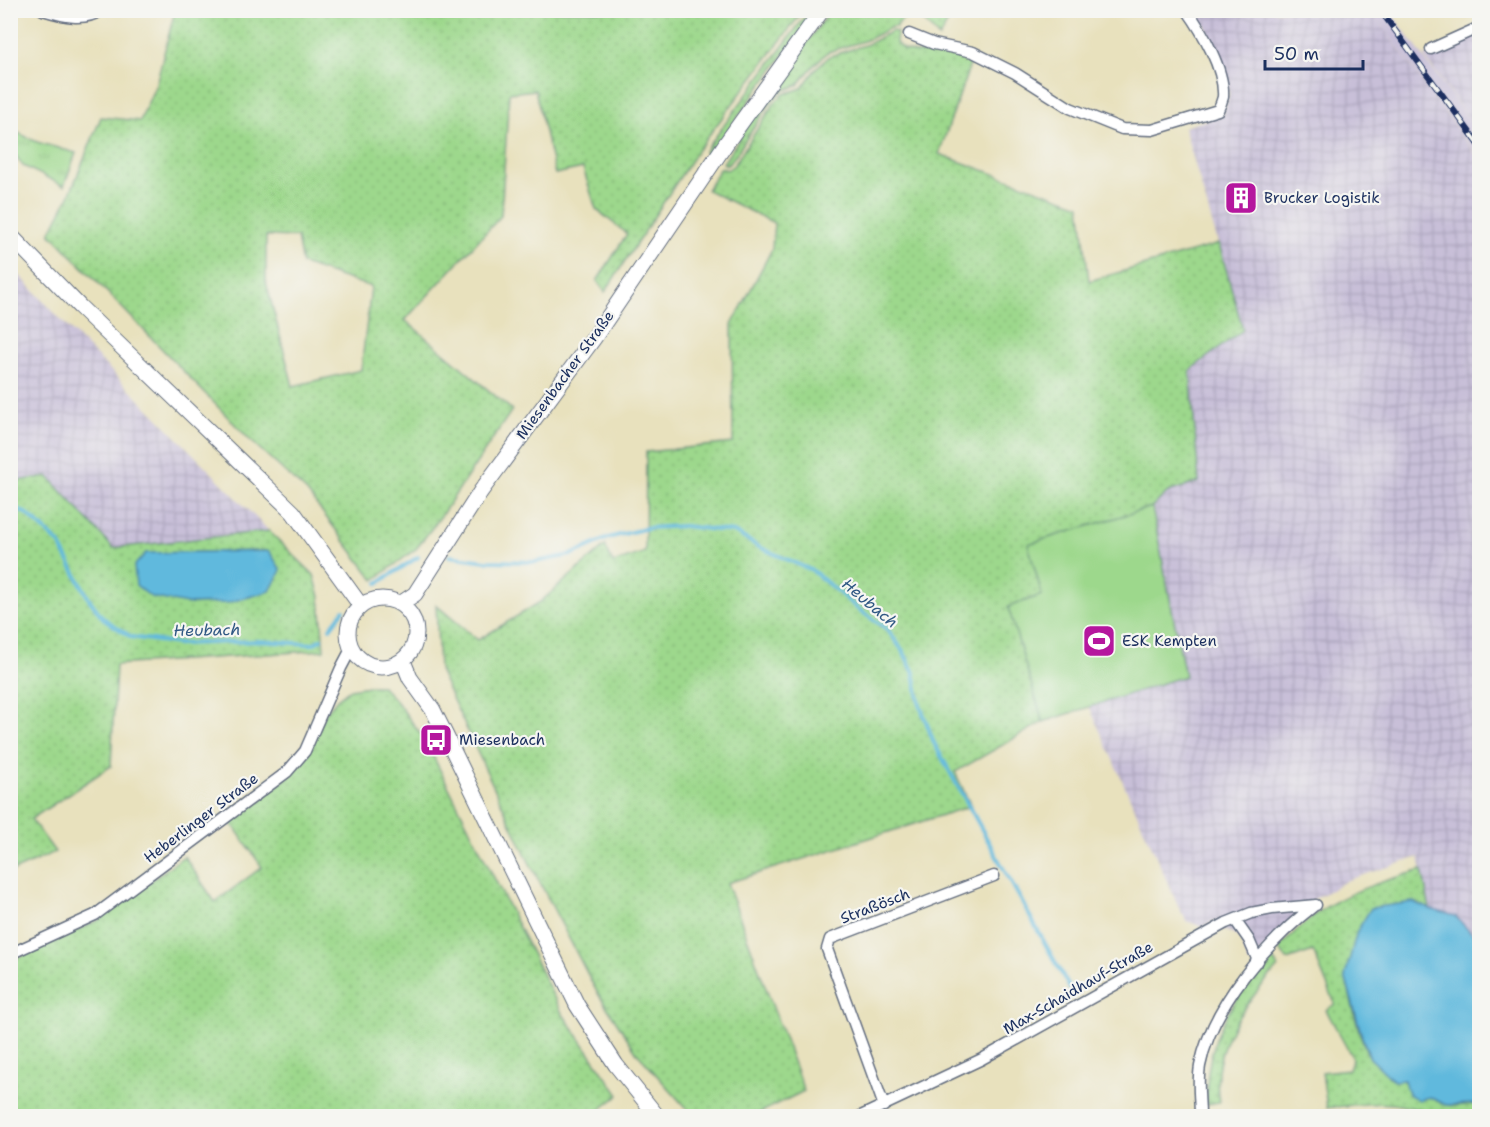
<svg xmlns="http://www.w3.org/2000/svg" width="1490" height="1127" viewBox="0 0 1490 1127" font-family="'Shantell Sans',sans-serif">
  <defs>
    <pattern id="industrial-grid" width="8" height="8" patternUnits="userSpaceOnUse" patternTransform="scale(1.5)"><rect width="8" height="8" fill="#c8bfd8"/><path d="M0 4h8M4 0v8" fill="none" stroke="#aba4bc"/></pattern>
    <pattern id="grass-dots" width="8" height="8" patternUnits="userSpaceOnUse" patternTransform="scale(1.5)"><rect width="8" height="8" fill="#9dd88c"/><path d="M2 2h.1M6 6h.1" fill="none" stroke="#87ba7b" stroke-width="1.8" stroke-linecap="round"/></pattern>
    <pattern id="park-tufts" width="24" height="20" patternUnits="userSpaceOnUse" patternTransform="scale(1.5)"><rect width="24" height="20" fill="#9dd88c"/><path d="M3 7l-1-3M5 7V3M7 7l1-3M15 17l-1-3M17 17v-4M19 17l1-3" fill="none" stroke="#87ba7b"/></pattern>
  </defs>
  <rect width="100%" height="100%" fill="#f6f6f2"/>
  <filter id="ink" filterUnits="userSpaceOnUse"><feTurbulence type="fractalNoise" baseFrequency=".0167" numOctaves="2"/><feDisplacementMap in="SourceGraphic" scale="12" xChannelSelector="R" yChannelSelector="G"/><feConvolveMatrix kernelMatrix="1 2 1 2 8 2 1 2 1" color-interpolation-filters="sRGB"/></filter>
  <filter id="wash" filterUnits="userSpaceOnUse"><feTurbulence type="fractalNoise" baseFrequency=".008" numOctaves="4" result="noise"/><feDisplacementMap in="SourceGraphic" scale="24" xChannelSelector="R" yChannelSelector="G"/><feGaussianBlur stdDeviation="1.35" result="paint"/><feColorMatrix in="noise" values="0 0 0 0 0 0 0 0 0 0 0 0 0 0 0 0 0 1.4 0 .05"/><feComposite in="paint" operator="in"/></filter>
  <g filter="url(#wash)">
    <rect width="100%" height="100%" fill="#e8e1bd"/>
    <path fill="url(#industrial-grid)" d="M1194,11H1371L1479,159V941L1455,916L1430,909L1419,857L1348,880L1306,904L1249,964L1239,937L1223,929L1215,920L1203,927L1187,921L1179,908L1089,706L1185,676L1152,507L1168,492L1199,482L1190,370L1243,329L1184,127L1223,115L1229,94L1225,75L1206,27Z
      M1479,31V133L1424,56Z
      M11,266L61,320L269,531L113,548L48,476L11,482Z"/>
    <path fill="#c8bfd8" d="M1371,11H1390L1479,133V158Z"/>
    <path fill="url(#grass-dots)" stroke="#5c8475" stroke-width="1.5" fill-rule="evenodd" d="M175,11V10L803,11L697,151L605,292L597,281L627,234L596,209L583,168L555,174L535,90L509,93L501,216L405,320L512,410L441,516L416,549L374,580L307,492L249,439L50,233L69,196L101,117L140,121L156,84ZM266,236L297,237L302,264L371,287L361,370L293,386L266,282Z
      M809,11H816L709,156L704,152Z
      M830,11H954L939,38C927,23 911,4 896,27H892L867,40L828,52L814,65L798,85L782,91L772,100L731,162L727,165L723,163L774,87Z
      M892,31L897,32L896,43L904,50L916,53H926L937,49L973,56L939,154L1080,205L1089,281L1219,244L1243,330L1190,370L1199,482L1168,492L1152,507L1029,544L1042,595L1009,607L1043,722L955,772L971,806L727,883L804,1091L753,1116H693L637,1053L597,992L527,858L439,670L436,605L478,640L540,602L605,546L613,563L645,552L646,452L733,443L732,325L772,249L774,223L707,190L721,167L727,170L734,165L775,102L784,94L802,88L817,67L830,56L868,44Z
      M48,476L113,548L269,531L314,575L320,597L324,650L116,665L111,766L31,819L55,852L11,872V482ZM268,551L270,591L227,603L187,604L146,553Z
      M368,686H382L397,702L425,740L562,1013L619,1095L592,1116H11V961L99,920L184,856L215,902L262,867L230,821L291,775L309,753L324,715L337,699L350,689Z
      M1422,870L1430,909L1413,902L1345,976C1353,1002 1356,1033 1369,1056C1374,1064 1437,1103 1447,1105C1457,1107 1469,1104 1479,1104V1115C1450,1124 1421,1107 1392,1104C1371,1102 1348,1106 1327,1108L1322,1072L1349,1069L1353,1059L1326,1010L1335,1004L1313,951L1287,960L1279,948C1294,933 1309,917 1328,906C1357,888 1390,879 1422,870Z
      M1271,957L1278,967C1244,1005 1209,1047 1219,1102L1207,1104C1204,1042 1230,1001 1271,957Z"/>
    <path fill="url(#park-tufts)" stroke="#5c8475" stroke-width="1.5" d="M11,125L15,127L16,132L37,142L76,153L64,186L23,166L11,149Z"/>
    <path fill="#9dd88c" stroke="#5c8475" stroke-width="1.5" d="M1152,507L1185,676L1043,722L1008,607L1042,595L1028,544Z"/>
    <path fill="#60b9dd" stroke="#3e749e" stroke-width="1.5" d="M269,551L281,570L270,591L227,603L187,604L151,597L136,585L134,566L146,553Z
      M1413,902L1430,909L1455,916L1479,941V1104L1447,1105L1429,1097L1419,1100L1408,1094L1404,1080L1394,1081L1370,1058L1362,1037L1345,976L1357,931L1371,908Z"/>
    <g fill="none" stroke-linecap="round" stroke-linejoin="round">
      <path stroke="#60b9dd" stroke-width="4" d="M10,505L27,514L59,543L89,599L103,618L131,637L179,644L258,641L313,644L321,639
        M449,556L486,561L535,562L571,555L608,538L647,528L684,526L734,532L759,547L813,571L858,609L887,629L903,651L914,673L920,705L934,743L1074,996
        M378,583L418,557
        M330,628L344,610"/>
    </g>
  </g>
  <g filter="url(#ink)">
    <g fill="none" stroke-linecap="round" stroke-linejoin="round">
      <g stroke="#636d7f" stroke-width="13">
        <path id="street" d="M43,10C62,16 84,22 102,10
          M909,34L934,44L973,52L1015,73L1070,108L1122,129L1152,130L1218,110C1220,106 1222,101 1223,97C1225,70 1202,31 1187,10
          M1431,49L1480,27
          M1235,920L1249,940L1258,961
          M10,954L95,915L287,772L305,751L341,668L351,649
          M884,1106L827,949L830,939L994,876
          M861,1116L982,1059L1226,923L1251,913L1272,909L1316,905
          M1200,1116C1200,1100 1197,1083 1200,1066C1212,1005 1267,942 1315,905"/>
      </g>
      <g stroke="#636d7f" stroke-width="17">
        <path id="secondary" d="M10,235L80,307L293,512L361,606
          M348 633a34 34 0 1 1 68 0a34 34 0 1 1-68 0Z
          M400,604L415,594L481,491L594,338L727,142L822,10
          M403,661L410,678L433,710L446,736L577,1005L616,1065L657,1116"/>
      </g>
      <use href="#street" stroke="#fff" stroke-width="10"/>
      <use href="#secondary" stroke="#fff" stroke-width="15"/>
      <g stroke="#1b2f5e" stroke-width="6">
        <path id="rail" d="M1380,10L1480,146"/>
      </g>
      <use href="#rail" stroke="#f6f6f2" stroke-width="4" stroke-dasharray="11" stroke-linecap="butt"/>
    </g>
  </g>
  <defs>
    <g id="building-square" transform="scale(1.725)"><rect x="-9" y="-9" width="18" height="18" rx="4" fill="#b5179e" stroke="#f6f6f2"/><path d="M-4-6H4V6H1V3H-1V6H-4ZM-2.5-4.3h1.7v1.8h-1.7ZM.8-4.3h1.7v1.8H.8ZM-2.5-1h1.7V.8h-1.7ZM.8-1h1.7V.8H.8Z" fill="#fff"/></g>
    <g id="stadium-square" transform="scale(1.725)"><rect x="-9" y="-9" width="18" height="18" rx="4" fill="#b5179e" stroke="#f6f6f2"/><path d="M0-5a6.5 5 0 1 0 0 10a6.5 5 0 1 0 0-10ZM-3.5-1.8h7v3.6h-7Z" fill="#fff"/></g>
    <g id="bus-square" transform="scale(1.725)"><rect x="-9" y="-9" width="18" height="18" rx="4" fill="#b5179e" stroke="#f6f6f2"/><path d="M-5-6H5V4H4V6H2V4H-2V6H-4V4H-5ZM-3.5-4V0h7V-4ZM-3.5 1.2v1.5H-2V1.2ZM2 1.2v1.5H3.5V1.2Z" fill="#fff"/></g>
  </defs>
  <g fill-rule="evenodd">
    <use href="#building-square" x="1241" y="198"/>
    <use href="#stadium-square" x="1099" y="641"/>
    <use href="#bus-square" x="436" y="740"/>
  </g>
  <g text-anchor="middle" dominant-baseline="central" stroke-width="4.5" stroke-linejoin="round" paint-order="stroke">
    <g font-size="15" fill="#1b2f5e" stroke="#f6f6f2" text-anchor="start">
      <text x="1264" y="198">Brucker Logistik</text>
      <text x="1122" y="641">ESK Kempten</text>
      <text x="459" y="740">Miesenbach</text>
    </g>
    <g font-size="15" fill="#1b2f5e" stroke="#f6f6f2">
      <text transform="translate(565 375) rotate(-54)">Miesenbacher Straße</text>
      <text transform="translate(201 818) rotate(-37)">Heberlinger Straße</text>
      <text transform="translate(875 906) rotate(-21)">Straßösch</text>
      <text transform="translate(1078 988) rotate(-30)">Max-Schaidhauf-Straße</text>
    </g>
    <g font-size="16" font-style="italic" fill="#305884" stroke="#f6f6f2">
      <text transform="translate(870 603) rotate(40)">Heubach</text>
      <text transform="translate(207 630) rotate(-1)">Heubach</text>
    </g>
  </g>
  <rect width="1490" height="1127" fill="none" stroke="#f6f6f2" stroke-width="36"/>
  <path d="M1265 60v9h98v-9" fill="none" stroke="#1b2f5e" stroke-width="3"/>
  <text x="1274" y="60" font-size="18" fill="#1b2f5e" stroke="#f6f6f2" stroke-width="4.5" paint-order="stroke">50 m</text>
</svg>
